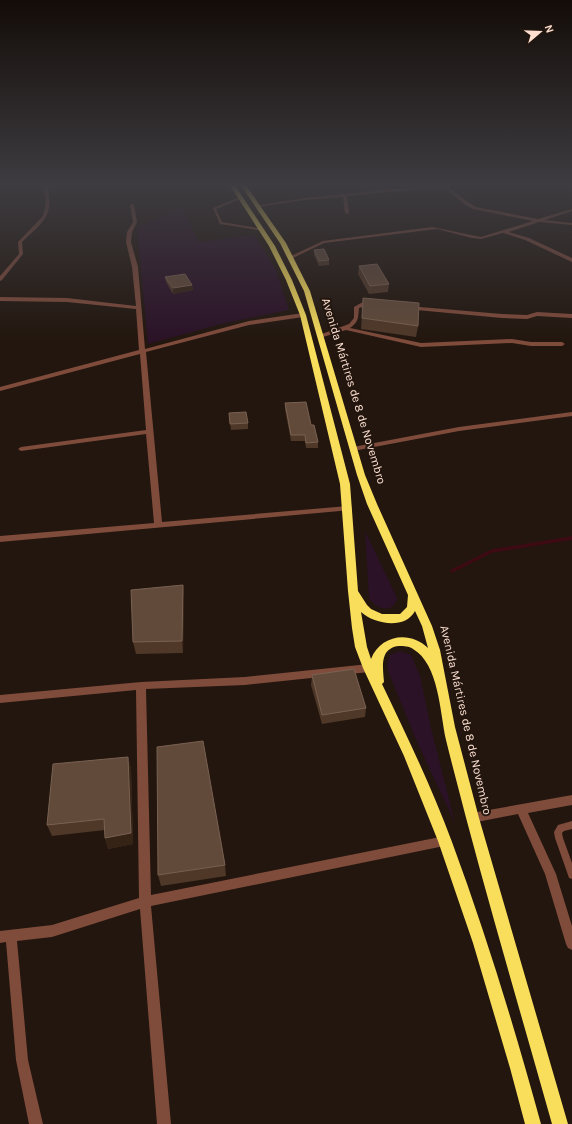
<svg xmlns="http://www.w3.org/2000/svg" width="572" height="1124" viewBox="0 0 572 1124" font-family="Karla,sans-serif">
  <rect width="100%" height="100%" fill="#22160e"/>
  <path fill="#2b1227" d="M182,207L199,242L254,235L275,268L289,310L221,324L148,344L137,227Z
    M365,531L397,598C394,614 376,610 369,598Z
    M400,651L411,655L420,676L431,728L455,823L417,742L388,671L387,664L390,655Z"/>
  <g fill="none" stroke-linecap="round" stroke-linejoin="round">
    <path stroke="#3e0b14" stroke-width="3.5" d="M452,571L492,551L572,538"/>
    <path fill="#7f4b3b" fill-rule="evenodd" d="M240,197L243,198L216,209L222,222L263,229L265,230L264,231L220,224L213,208Z
      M572,821V829L564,831L562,833L563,838L572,863V879L569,878L568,875L555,838L554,832L558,825Z"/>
    <path fill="#7f4b3b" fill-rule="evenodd" d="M43,184H47C54,215 45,221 24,240L22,242L23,254L2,280L0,281V276L19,254L18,242L43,216L46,203Z
      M444,184H463L448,187L468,202L476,207L538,219L572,209V211L545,220L572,223V225L539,222L509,232L529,238L572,258V262L525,240L503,233L481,239L472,238L437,229L324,243L293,258L289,257L323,241L432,227L481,237L533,221L473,209L464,204L444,187L347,196L349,213L347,214L345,213L343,197L305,200L257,207L255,206L305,198Z
      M132,204L134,205L137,222L132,232L131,242L138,267L145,349L249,321L303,313L306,315L303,317L249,325L146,352L162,522L348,506H351L352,508L351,510L0,542V536L154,523L146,434L21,451L18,449L21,447L146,430L140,354L0,391V387L139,350L136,309L67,302L0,301V297L67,298L136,306L132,267L126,242L127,232L133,222L130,205Z
      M361,303L373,304L376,306C371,310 365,305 359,308C358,317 359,322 350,328L421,343L512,339L531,342H562L565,344L562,346H531L512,343L421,347L346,330L323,337H319V335L349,324L354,318V307Z
      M408,306L502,314L527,315L537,312L572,314V318L537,316L527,319L502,318L406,309V307Z
      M572,412V416L459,431L353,451L350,449L353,447L459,427Z
      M369,664L372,665L374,668L372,671L369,672L245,685L146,689L151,895L445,836L449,837L450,841L449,845L151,906L171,1124H157L140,909L52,937L17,941L28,1060L43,1124H29L16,1060L6,942L0,943V931L52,925L139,898L136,690L0,703V695L141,682L245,677Z
      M572,795V805L528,813L556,874L572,926V950L568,948L566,944L545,874L518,814L472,823L468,821L467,818L468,815L472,813Z"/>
    <path fill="#f9de5c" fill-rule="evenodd" d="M229,184H234L275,246L292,280L306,315L350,484L358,591L367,605L371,609L382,614H400L407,607L408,595L367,504L357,475L304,291L280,243L240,184H245L286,243L310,291L365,475L377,504L432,626L440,650L455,727L479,818L568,1124H552C516,996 478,869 446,740C440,713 439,664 413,649C409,646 404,646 399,646C379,648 383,668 384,682L382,684C407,736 432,788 452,842C486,934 515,1029 541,1124H525L510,1068L473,943L438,841L404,756L363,668L355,647L352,628L348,591L340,484L300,315L286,280L269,246ZM415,611L422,626L428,648C410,630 380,635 371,659L367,647L361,612C374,624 405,630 415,611Z"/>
  </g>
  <path fill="#4f3828" d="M314,250L329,260V265L319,266L314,255Z
    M359,266L389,284L388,292L369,294L358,274Z
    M165,277L192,285L193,290L173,294L166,282Z
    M363,298L418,326L416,337L361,329Z
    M285,403L311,425L318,442V448H306L305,441H291L285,409Z
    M229,413L248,423V429L231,430Z
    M183,585L184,597L183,653L136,654L133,642Z
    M312,675L366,708L365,717L322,724L311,685Z
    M128,757L131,769L133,844L108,849L105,838V830L52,836L47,825Z
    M225,865L226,876L161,886L158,875Z"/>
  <path fill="#352316" d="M192,285L193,290L173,294V288Z
    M183,585L184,597L183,653L182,641Z
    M128,757L131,769L133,844L108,849L105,838Z"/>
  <path fill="#624a3a" stroke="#7a6152" d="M324,249L329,260L319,261L314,250Z
    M377,264L389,284L370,286L359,266Z
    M185,274L192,285L173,288L165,277Z
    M363,298L419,303L418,326L362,318Z
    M306,402L311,425H314L318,442L306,443L305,435H291L285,403Z
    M246,412L248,423L230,424L229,413Z
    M183,585L182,641L133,642L131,590Z
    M354,669L366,708L322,715L312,675Z
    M203,741L225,865L158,875L157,747Z
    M128,757L131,833L105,838L104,819L47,825L53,764Z"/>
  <linearGradient id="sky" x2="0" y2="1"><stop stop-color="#130c08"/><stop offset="0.54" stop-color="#3e3c41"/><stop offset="1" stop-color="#3e3c41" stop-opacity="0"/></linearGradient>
  <rect width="572" height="342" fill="url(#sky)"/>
  <g text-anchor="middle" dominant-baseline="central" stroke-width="4" stroke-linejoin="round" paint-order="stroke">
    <g font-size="12" fill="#fddfd1" stroke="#22160e">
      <text transform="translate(354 391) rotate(73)">Avenida Mártires de 8 de Novembro</text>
      <text transform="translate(466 720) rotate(77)">Avenida Mártires de 8 de Novembro</text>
    </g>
  </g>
  <g transform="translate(540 32) rotate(71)" stroke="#22160e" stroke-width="3" paint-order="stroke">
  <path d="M0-3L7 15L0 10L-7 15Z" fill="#fddfd1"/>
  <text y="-6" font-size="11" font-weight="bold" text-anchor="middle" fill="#fddfd1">N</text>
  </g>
</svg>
